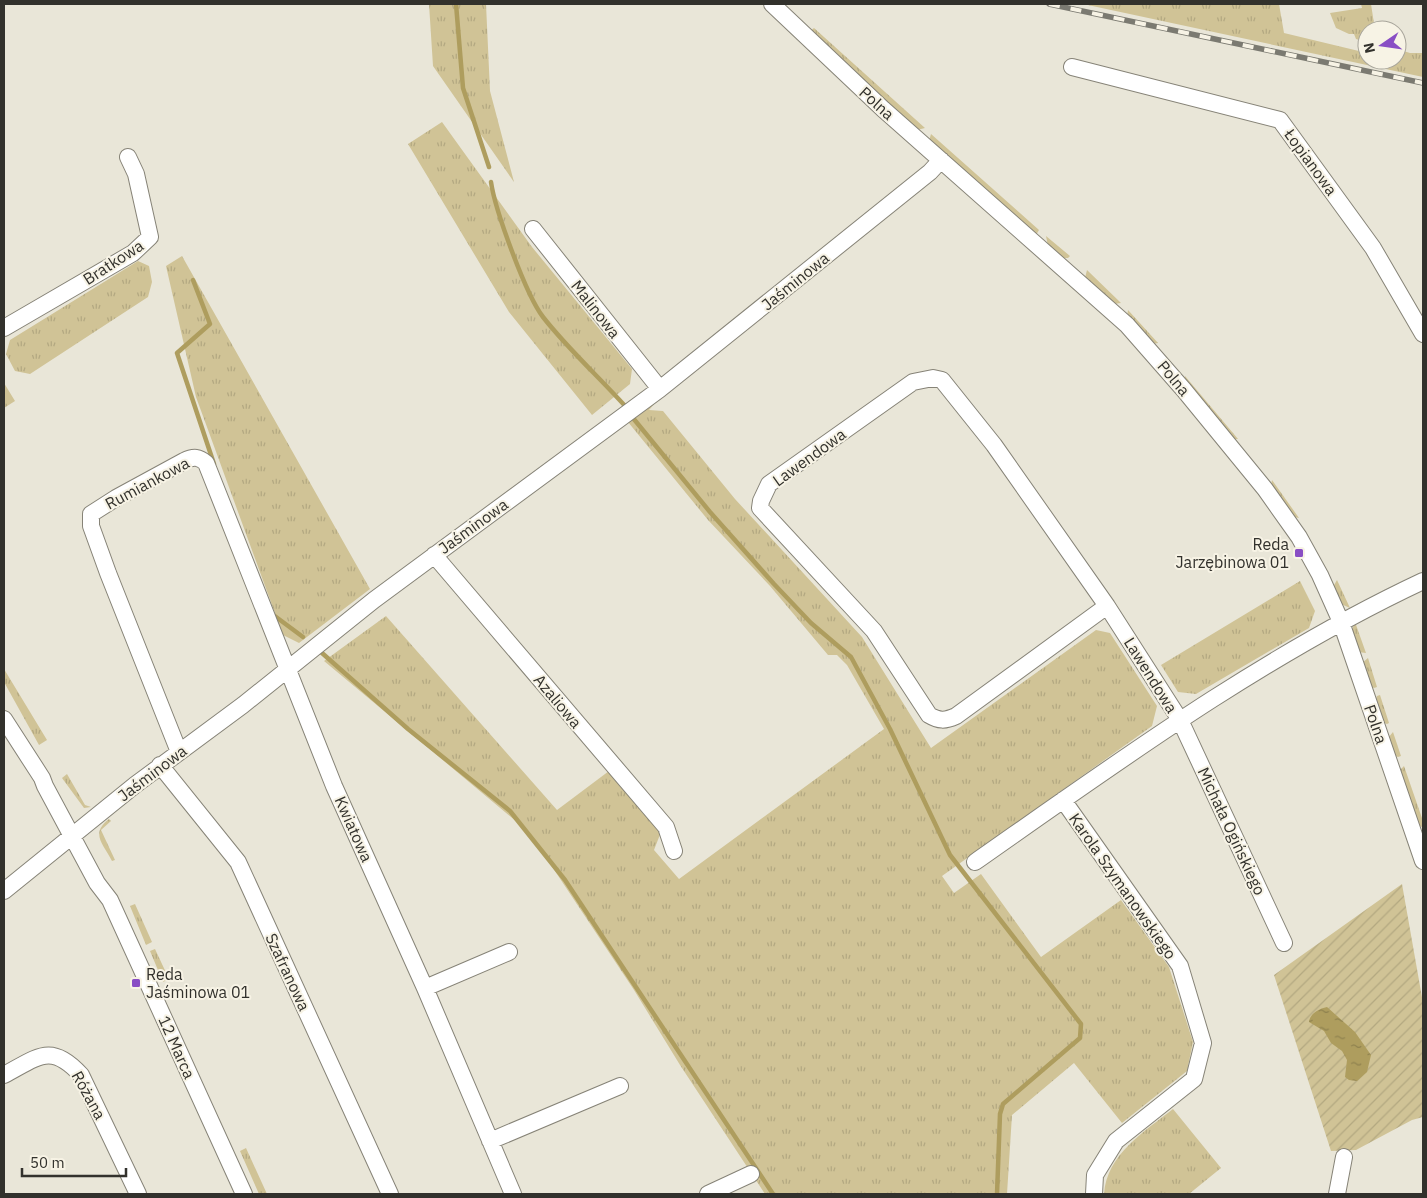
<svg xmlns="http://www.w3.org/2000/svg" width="1427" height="1198" viewBox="0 0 1427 1198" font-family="'IBM Plex Sans',sans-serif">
  <defs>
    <pattern id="grass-tufts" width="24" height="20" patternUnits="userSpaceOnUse" patternTransform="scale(1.25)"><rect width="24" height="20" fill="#d0c396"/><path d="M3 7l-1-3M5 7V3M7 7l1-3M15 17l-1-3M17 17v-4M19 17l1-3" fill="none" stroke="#b3a881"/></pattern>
    <pattern id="garden-furrows" width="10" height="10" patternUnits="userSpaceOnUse" patternTransform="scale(1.25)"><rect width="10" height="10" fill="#d0c396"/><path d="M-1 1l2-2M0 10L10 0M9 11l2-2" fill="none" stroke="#b3a881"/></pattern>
    <pattern id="water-ripples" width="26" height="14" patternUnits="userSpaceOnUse" patternTransform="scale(1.25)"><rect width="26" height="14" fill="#ae9d5e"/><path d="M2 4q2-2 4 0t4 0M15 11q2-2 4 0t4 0" fill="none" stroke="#8e814e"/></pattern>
  </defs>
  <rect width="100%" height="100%" fill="#e9e6d8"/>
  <path fill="url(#grass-tufts)" d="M429,4H486L490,91L514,182L433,66Z
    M1083,4H1279L1284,33L1363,52L1365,42L1356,39L1354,34H1349L1336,28L1330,13L1362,8L1361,4H1371L1375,30H1367V60H1397V49L1410,53H1423V77Z
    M814,28L925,128L917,130L809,32Z
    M442,122L532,247L632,369L630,384L592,415L509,312L408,144Z
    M931,134L1039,230L1036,235L929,141Z
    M1046,236L1070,256L1068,258H1063L1048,246Z
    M182,256L370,589L299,643L283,635L196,397L166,266Z
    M138,261L149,266L152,282L148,297L30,374L15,371L6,354L10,340Z
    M1087,270L1121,303L1114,304L1085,278Z
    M1128,310L1158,343L1153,344L1127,317Z
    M1185,376L1238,439H1233L1184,381Z
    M4,383L15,401L4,408Z
    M663,394L649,410L663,411L735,499L862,637L931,748L1096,630L1110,633L1157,706L1152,726L942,876L954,893L981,874L1041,957L1121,900L1169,967L1193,1042L1187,1071L1122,1123L1074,1063L1012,1115L1007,1194H765L680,1065L634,990L529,832L324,661L386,616L557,810L609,771L661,832L654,850L679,879L884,729L847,665L837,655H828L770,586L708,520L628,422Z
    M1272,480L1299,518L1294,517L1271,485Z
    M1337,580L1350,608L1341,604L1333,587Z
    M1300,581L1315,611L1309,628L1196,694L1178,692L1161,665Z
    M1355,622L1366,653L1358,652L1352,630Z
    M1368,658L1377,687L1374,688L1369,685L1362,663Z
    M4,669L47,740L39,745L4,682Z
    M1380,695L1389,723L1387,724L1382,722L1375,701L1377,696Z
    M1393,732L1401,756L1398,757L1393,755L1388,738Z
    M1404,766L1423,821V828L1418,824L1399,771Z
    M67,774L85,805L91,807L84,808L62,778Z
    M109,819L111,821L101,830L115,860L112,861C103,843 90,834 109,819Z
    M135,904L152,942L146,945L130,906Z
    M155,949L169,979L163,982L150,951Z
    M1173,1109L1221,1168L1189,1194H1104C1107,1154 1144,1132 1173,1109Z
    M246,1148L267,1194H259L240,1151Z"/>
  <path fill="url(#garden-furrows)" d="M1402,884L1423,1003V1117L1412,1120L1356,1150L1331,1151L1274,975Z"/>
  <path fill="url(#water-ripples)" d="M1327,1007L1355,1032L1371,1055L1367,1072L1357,1081L1349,1080L1345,1077L1347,1060L1342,1051L1331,1043L1324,1031L1309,1022C1310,1014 1318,1009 1327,1007Z"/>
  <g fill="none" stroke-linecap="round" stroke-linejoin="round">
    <path stroke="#ae9d5e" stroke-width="4.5" d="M456,4L463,88L489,167
      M491,182C495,210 526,295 543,317C568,349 599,377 626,407
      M193,280L210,324L177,353L214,464
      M633,418L710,512L774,584L811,623L851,657L890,729L950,855L1081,1024L1080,1038L1003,1104L1000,1114L997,1194
      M272,614L303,637
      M322,653L408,729L510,811L565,880L773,1194"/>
    <g stroke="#868377" stroke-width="18">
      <path id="minor" d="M772,4L883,109L1127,325L1184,390L1265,489L1299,537L1320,575L1341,622L1423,861
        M1072,67L1280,120L1373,248L1423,334
        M533,229L660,389
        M4,328L133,253L150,237L136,174L128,157
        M933,378L942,380L994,445L1107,606L956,716C945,721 939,721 929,715L874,631L760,508L761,501L769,484L913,382Z
        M434,555L666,827L674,851
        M1107,606L1180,720L1284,943
        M4,719L42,778L45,786L97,883L110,900L244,1194
        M179,752L108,573L91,526V514L116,498L184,461C194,456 199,457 206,463L334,786L425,988L513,1194
        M160,765L238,862L390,1194
        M1063,800L1180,966L1203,1043L1194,1079L1116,1141L1095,1175L1094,1194
        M975,862C1119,761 1263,656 1423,581
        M4,891L135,785L243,705L374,600L660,389L930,172L941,160
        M425,988L509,952
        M4,1075C38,1057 51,1042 81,1075L138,1194
        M490,1141L620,1086
        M708,1194L751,1174
        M1337,1194L1344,1157"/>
    </g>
    <use href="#minor" stroke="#fff" stroke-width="16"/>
    <g stroke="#7b7a71" stroke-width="5.5">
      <path id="rail" d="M1049,4L1423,83"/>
    </g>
    <use href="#rail" stroke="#f7f3e5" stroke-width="4" stroke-dasharray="11" stroke-linecap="butt"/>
  </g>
  <g fill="#894ec4" stroke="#f7f3e5" stroke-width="2">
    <rect x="1294" y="548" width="10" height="10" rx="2.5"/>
    <rect x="131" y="978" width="10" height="10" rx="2.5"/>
  </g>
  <g text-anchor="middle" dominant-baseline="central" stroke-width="4" stroke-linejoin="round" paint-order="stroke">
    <g font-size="16" fill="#32312c" stroke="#f7f3e5">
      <text transform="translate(877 103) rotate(42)">Polna</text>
      <text transform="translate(1311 162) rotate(54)">Łopianowa</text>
      <text transform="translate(113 262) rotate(-33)">Bratkowa</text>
      <text transform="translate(795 281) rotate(-39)">Jaśminowa</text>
      <text transform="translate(596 309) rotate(52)">Malinowa</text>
      <text transform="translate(1174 378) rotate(50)">Polna</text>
      <text transform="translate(809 457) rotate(-36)">Lawendowa</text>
      <text transform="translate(147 483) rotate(-28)">Rumiankowa</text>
      <text transform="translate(473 526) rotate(-36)">Jaśminowa</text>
      <text transform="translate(1151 675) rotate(58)">Lawendowa</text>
      <text transform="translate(558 701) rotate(50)">Azaliowa</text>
      <text transform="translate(1376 724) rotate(71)">Polna</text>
      <text transform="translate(152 773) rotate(-37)">Jaśminowa</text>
      <text transform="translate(354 829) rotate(66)">Kwiatowa</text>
      <text transform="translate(1232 831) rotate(65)">Michała Ogińskiego</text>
      <text transform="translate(1123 886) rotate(55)">Karola Szymanowskiego</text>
      <text transform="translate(288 972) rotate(65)">Szafranowa</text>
      <text transform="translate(177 1047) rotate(66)">12 Marca</text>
      <text transform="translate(89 1095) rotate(61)">Różana</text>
    </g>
    <g font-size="16" fill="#32312c" stroke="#f7f3e5" text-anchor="end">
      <text x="1289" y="544">Reda<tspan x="1289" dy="18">Jarzębinowa 01</tspan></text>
      <text x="146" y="974" text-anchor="start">Reda<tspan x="146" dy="18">Jaśminowa 01</tspan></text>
    </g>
  </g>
  <rect width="1427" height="1198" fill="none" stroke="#32312c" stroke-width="10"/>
  <g transform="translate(1382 45) rotate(257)"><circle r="24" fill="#f7f3e5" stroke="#a8a59b"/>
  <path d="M0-4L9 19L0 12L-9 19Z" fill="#894ec4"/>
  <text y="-8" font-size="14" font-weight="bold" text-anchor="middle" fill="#32312c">N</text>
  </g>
  <path d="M22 1168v8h104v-8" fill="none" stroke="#32312c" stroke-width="2.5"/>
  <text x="30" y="1168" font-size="15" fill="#32312c" stroke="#f7f3e5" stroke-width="4" paint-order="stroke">50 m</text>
</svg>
